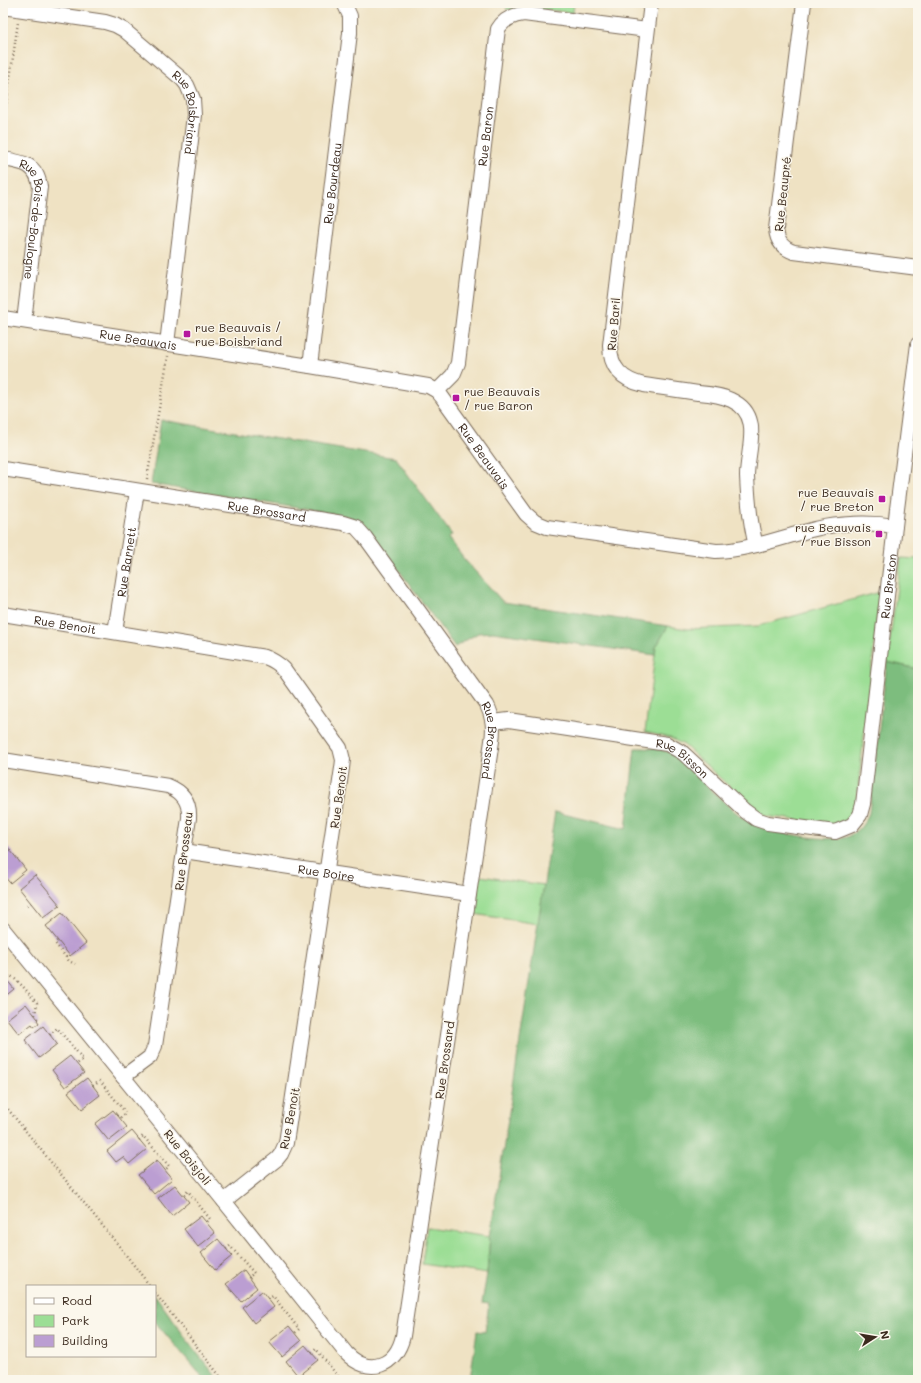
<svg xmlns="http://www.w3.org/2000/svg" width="921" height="1383" viewBox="0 0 921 1383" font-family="Mali,sans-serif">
  <rect width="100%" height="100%" fill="#fbf7ec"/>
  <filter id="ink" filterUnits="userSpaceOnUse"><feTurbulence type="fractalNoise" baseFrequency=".025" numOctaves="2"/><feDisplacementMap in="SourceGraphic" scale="8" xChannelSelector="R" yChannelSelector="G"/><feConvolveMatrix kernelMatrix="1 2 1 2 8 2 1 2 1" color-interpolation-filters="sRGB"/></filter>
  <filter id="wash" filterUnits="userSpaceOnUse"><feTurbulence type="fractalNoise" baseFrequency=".012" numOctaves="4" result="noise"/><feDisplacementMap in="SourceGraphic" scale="16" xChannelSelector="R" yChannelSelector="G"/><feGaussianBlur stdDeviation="0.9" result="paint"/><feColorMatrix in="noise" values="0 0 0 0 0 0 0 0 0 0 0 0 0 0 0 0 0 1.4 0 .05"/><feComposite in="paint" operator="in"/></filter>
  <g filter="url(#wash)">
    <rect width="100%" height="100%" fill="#efe2c3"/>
    <path fill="#9cde95" stroke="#6c845a" d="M505,3H574L573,13L527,7L507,10Z
      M901,558L918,559V669L887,662Z
      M880,592L856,807C851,819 847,822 835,825L765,816L754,809L684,745L670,738L645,732L656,647L668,626L687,629L758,626Z
      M480,876L544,885L538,924L474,914Z
      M427,1227L490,1236L487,1274L422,1264Z"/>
    <path fill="#7dbd7e" stroke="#5c744e" d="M161,420L396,458L452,535L448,538L464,559L503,602L668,626L656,647L655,655L493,632L478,633L455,647L369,529L361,521L346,516L151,484Z
      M887,662L918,669V1380H470L477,1331L485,1332L489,1304L482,1303L487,1274L490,1236L555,812L626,829L635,748C649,748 664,748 676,756C682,760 687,766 692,771C710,788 728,808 749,822C763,832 831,843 847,837C859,832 864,824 869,813Z
      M155,1295L193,1348L219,1380H205L155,1322Z"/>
    <g id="blocks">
      <path fill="#bb9ed2" d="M3,841L26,870L10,883L3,875Z
        M35,875L60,905L43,918L19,888Z
        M62,913L86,943L70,956L46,926Z
        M3,975L14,989L3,998Z
        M26,1004L38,1019L37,1020L39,1023L34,1027L32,1024L19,1034L7,1019Z
        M43,1026L57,1044L39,1058L25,1040Z
        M70,1056L84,1073L65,1087L52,1070Z
        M87,1078L100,1095L82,1109L68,1092Z
        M113,1110L127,1127L109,1141L95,1124Z
        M132,1131L147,1149L129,1164L123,1157L116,1162L107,1151Z
        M157,1160L172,1179L154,1194L138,1175Z
        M175,1185L189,1202L172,1216L158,1198Z
        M201,1216L215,1233L198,1247L184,1229Z
        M218,1239L232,1256L215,1270L201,1253Z
        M244,1270L257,1288L241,1301L226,1284Z
        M262,1291L274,1307L254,1323L242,1307Z
        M289,1326L301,1341L282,1357L269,1342Z
        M305,1345L318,1360L298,1376L286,1361Z"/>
    </g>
  </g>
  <g filter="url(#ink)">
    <use href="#blocks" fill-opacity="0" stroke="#7a6a58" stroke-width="1"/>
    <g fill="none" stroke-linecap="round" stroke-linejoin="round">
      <g stroke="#7a6a58" stroke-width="16">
        <g id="minor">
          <path d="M651,3L610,345C610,368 622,380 644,385C662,388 680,390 698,393C709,394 721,395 731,400C764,415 747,449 747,476C748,499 750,524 756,545"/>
          <path d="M804,3L776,229C777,241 782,248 794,252L918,268"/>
          <path id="s1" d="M3,7L105,22L115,25L124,30L183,80L187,85L193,99L194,115L167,344"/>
          <path id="s2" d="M3,159C23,162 37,164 40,187L24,321"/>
          <path id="s3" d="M3,318L310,366L428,386L437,391L442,397L526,514L535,522L547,527L716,551C750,550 782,537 815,529C840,523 870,522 895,526"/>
          <path id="s4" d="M310,366L350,33V16L344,3"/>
          <path id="s5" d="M437,391L453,375L458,363L498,29C504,19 513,15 524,14L647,30"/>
          <path id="s6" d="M3,469L343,523L356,527L365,537L487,705C493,717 494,727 492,741L403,1336C396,1366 369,1377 346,1353L224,1201L3,929"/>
          <path id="s7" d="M3,614L265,657C273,660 278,663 284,669L340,748L343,760L342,768L286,1143L281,1154L277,1159L224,1201"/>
          <path id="s8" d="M115,632L137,491"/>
          <path id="s9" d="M493,722L509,720L667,744L683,753L745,811L756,819L768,823L835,832L852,825L860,815L863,804L897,509L918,344"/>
          <path d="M3,760L168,786C183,792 190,802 189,818L155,1046L150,1057L123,1077"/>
          <path id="s10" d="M184,851L469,894"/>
        </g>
      </g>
      <path stroke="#7a6a58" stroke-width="2.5" stroke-dasharray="1 3" stroke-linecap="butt" d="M3,127L18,22
        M147,479L168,356
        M27,905L31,903
        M57,941L55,943L69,961L75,964
        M5,978L9,975C21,982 28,993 37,1003L35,1015
        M50,1035L57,1028L83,1059L77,1064
        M93,1086L100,1081L126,1113L120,1118
        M3,1103L119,1246L150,1286
        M139,1140L143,1136L169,1166L165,1170
        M184,1195L188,1191L210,1219L206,1223
        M226,1249L230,1246L254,1273L249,1277
        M155,1293L223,1380
        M268,1299L273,1296L299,1329L295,1333
        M312,1353L316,1349L341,1380"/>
      <use href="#minor" stroke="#fff" stroke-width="14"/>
    </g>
  </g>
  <g fill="#b5179e" stroke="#fbf7ec" stroke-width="1.5">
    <rect x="183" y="330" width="8" height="8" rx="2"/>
    <rect x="452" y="394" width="8" height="8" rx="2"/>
    <rect x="878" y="495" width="8" height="8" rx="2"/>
    <rect x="875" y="530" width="8" height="8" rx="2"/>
  </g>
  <g text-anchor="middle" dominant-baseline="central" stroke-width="3" stroke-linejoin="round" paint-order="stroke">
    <g font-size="12" fill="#3b2a1e" stroke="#fbf7ec">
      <text stroke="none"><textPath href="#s1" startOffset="234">Rue Boisbriand</textPath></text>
      <text stroke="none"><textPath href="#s5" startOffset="264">Rue Baron</textPath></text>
      <text stroke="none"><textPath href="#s4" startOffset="184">Rue Bourdeau</textPath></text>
      <text transform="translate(782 194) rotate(-84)">Rue Beaupré</text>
      <text stroke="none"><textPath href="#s2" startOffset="81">Rue Bois-de-Boulogne</textPath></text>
      <text transform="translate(613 324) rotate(-85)">Rue Baril</text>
      <text stroke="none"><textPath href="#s3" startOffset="137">Rue Beauvais</textPath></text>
      <text stroke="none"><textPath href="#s3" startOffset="521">Rue Beauvais</textPath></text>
      <text stroke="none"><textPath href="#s6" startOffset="267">Rue Brossard</textPath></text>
      <text stroke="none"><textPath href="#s8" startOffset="71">Rue Barnett</textPath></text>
      <text stroke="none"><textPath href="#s9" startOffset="635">Rue Breton</textPath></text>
      <text stroke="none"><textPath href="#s7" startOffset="63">Rue Benoit</textPath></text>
      <text stroke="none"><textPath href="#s6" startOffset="615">Rue Brossard</textPath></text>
      <text stroke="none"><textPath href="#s9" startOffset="196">Rue Bisson</textPath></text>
      <text transform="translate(338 797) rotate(-82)">Rue Benoit</text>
      <text transform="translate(183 851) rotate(-83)">Rue Brosseau</text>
      <text stroke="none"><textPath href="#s10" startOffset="144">Rue Boire</textPath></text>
      <text transform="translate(444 1060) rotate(-82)">Rue Brossard</text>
      <text transform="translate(289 1118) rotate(-79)">Rue Benoit</text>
      <text transform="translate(188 1157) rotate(51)">Rue Boisjoli</text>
    </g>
    <g font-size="12" fill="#3b2a1e" stroke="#fbf7ec" text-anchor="start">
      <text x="195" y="327">rue Beauvais /<tspan x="195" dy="14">rue Boisbriand</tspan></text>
      <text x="464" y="391">rue Beauvais<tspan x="464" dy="14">/ rue Baron</tspan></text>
      <text x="874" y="492" text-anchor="end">rue Beauvais<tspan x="874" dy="14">/ rue Breton</tspan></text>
      <text x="871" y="527" text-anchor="end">rue Beauvais<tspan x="871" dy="14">/ rue Bisson</tspan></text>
    </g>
  </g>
  <rect width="921" height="1383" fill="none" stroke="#fbf7ec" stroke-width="16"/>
  <rect x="26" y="1285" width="130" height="72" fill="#fbf7ec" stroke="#aea59a"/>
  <rect x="34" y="1298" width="20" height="6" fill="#ffffff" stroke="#aea59a"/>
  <text x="62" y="1305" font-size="12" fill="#3b2a1e">Road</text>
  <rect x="34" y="1315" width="20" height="12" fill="#9cde95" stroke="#aea59a"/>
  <text x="62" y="1325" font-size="12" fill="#3b2a1e">Park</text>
  <rect x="34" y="1335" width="20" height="12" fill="#bb9ed2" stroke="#aea59a"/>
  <text x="62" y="1345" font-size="12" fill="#3b2a1e">Building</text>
  <g transform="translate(875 1337) rotate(78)" stroke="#fbf7ec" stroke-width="3" paint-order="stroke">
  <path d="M0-3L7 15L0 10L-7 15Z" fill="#3b2a1e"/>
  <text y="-6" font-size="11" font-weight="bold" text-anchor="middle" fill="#3b2a1e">N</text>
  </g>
</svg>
